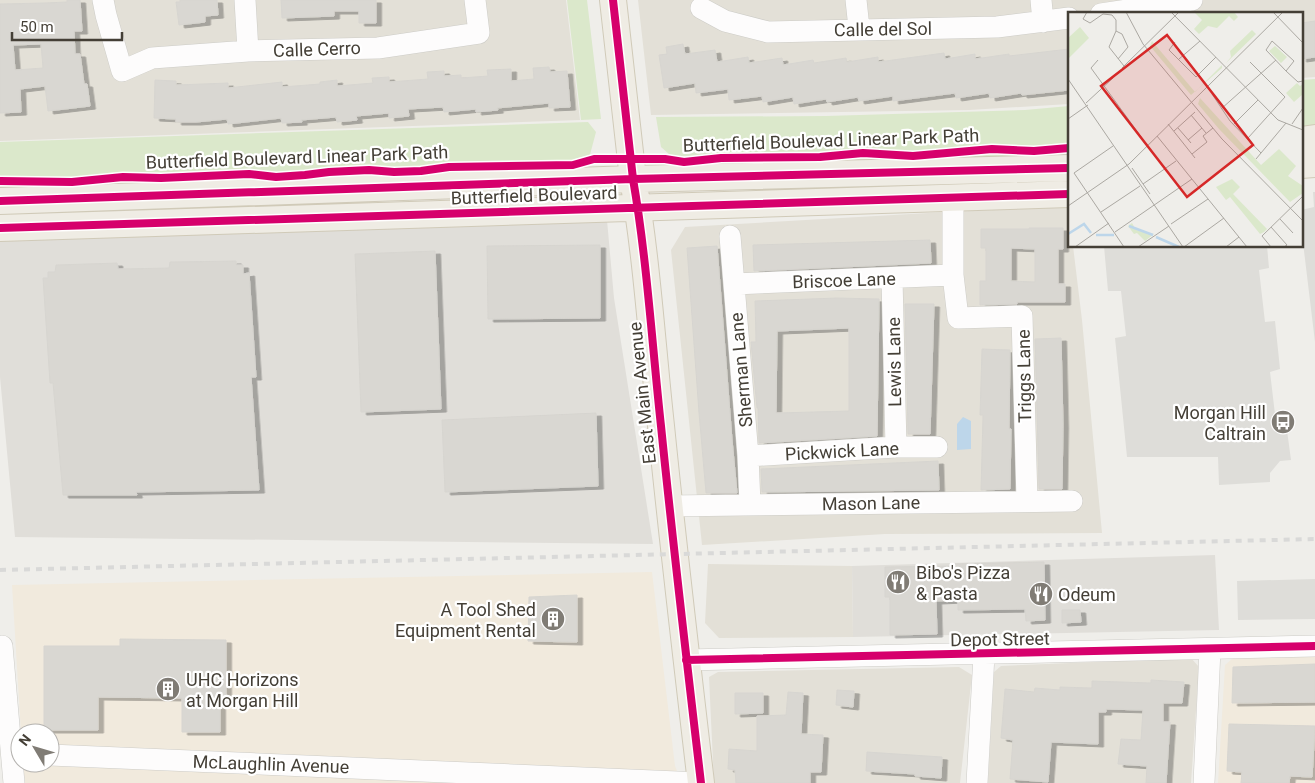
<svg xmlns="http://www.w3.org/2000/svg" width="1315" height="783" viewBox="0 0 1315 783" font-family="Roboto,sans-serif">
  <defs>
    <filter id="shadow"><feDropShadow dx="5.5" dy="3" stdDeviation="0" flood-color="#0004"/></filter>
  </defs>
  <rect width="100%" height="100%" fill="#efeeea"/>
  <path fill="#e3e0d7" d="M0,0H566L580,120L0,141Z
    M638,0H1315V77L1301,78V14H1069V104L969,110L651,115Z
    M1068,207L1069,246H1073L1082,320L1102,533L885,534L702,545L671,250L685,227L946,212Z
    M708,564L852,566L853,637L719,638L705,623Z
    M1191,658L1199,667L1191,783H988L994,672L1001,666Z
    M959,667L972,675L960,783H714L709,677L718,672Z"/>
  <path fill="#f1eadd" d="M652,572L675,766L682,783H25L23,763H50V733H21L12,585Z
    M1315,656V783H1218L1225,665L1233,658Z"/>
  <path fill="#e0ded9" d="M607,220L614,298L653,544L15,537L0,377V234Z
    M1215,555L1219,630L853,637L852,566Z"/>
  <path fill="#dbe8cb" d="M567,0H587L601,119L581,120Z
    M1315,79V127L1301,128V80Z
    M1069,106V153L993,159L685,168L661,147L656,117L826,116L1025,110Z
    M588,122L596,132L587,166L567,171L0,188V142Z"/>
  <path fill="#deddd9" d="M1313,192H1315V342L1301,226V210L1314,207Z
    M1104,246H1267L1269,268L1259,270L1265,322L1275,321L1280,369L1270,372L1276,423H1286L1291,460L1280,461L1270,473V482L1219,485L1218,457H1127L1115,338L1126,336L1121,291H1108Z
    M1315,579V619L1238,620L1237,581Z"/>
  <path fill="#bdd6ea" d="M963,417L971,421V449L957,450V424Z"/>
  <path fill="#d9d7d2" stroke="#d7d5d0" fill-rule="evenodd" filter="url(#shadow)" d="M67,0H80L82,31H74L75,54H80L84,84H87L90,106L48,111L45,86L20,89L21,112L0,113V4L44,3L67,2ZM41,44L43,68L15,70L13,45Z
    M180,0H217L218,15L205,16V22L179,25L176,2H180Z
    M281,0H376V23H359V11H334V16L282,18Z
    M1315,21V57L1301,59V23Z
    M683,44L685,54L715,50L717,62L748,57L749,63L782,58L783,65L813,60L814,63L846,58L847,62L878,57V62L944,53L945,59L975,54V59L1009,54V56L1069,49V90L1022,95L1021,93L990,98L989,93L956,98L955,93L893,101V96L859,101L858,97L827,102L826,99L794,104L793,97L763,102L762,96L729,100L728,89L696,93L695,83L664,88L659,55L667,54L666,47Z
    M549,67L550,72L567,71L570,107L549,108V103L497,108L498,110L476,112V109L444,112L443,107L408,109L409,116L389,118V113L356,116L357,120L337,122L336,117L301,120L302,122L282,123L281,118L228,124L227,119L196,122H176V119L154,118L155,80L176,81V85L228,83V88L282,82V87L320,84V82L337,80V86L373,83L372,78L389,77V82L428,79L427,72L444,71V76L461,75V78L488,76L487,70L511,69V81L534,79L533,68Z
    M1029,228H1063V249H1058V284H1065V302H1017V304L980,305V281H986V248H981V229H1029ZM1011,248L1035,249V282L1011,281Z
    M930,240L931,263L754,271L753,245Z
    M600,245V318L488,319L487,246Z
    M717,246L732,440L737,493H706L699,413L687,248Z
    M435,251L441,409L361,412L355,254Z
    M236,261V265H243V274L249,273L256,377H251L259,490L136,492L137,495H63L53,383H50L43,278H48V272H55L56,265L117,263L118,269L169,268L170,262Z
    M837,298L879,299L877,436L759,443L758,408H757L751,342H756L755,301ZM849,328V411L776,413L777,331Z
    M905,304H934L930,434H908Z
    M1061,338L1063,425L1062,489H1039L1035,339Z
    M982,349L1010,350L1009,429H1011L1010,489L981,490L983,415H980Z
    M596,413L598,486L445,492L442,420Z
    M938,461L939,490L762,492L761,469Z
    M1044,562L1045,620L1026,621L1025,609L958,610V600L936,601L937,634L890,635V597H885V567L954,566L953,564Z
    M577,595V642L528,641L529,597Z
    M1062,610H1080L1081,622L1062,623Z
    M120,639L226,640V704H220V732H182V698L98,697V730H44V646H120Z
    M1315,664V702L1232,703L1233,667Z
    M1151,680L1184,682L1182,703H1163V722H1170L1166,783H1146L1147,766L1118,764L1121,739L1141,740L1143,710L1106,709V712H1098V744L1051,742L1048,782L1010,779L1013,740L1001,738L1005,689L1034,692L1035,688L1060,690V687L1092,688V681L1151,683Z
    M837,690L854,691L853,707L836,705Z
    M788,692L803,693L801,734L823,735L821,772H810V783H736L735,770L728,769L729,749L757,751V716L786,715Z
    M735,693H763V713L735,714Z
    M1229,724L1315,726L1312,777L1290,776L1289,783H1241L1242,772L1227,771Z
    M867,752L942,757L941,778L915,776V774L866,771Z"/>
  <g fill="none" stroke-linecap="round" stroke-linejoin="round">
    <g stroke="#cdccc7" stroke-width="22">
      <path id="minor" d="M103,0L106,15L122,71L152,58L248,51L378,48L479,33L475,0
        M245,0L248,51
        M856,0L859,28
        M1041,0L1043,22
        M701,8L725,21L768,32L997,27L1069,18
        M1101,14L1192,0
        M953,198V275L958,318L1022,316L1027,501
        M730,236L748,456L750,504
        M892,278L896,447
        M734,284L953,275
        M748,456L896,447H937
        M669,506L1072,501
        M2,646L14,783
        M686,660L1315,646
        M50,755L701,783
        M977,783L984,655
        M1204,783L1210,649"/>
    </g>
    <g stroke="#d0cab8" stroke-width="28">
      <path id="major" d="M613,0L633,179C647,260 652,344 661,426C673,545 687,664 701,783
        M1301,140L1315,138
        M1301,165L1315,164
        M0,201L633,179L1069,168
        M0,228L1069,194"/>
    </g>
    <use href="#minor" stroke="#fdfcfc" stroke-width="21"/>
    <use href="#major" stroke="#efece4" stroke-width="26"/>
    <path stroke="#d9d9d8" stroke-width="4" stroke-dasharray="6 6" stroke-linecap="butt" d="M0,570L1315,539"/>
    <g stroke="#fff" stroke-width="11">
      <path id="cycleway" d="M613,0L633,179C647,260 652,344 661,426C673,545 687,664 701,783
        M0,181L72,182L123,177L161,178L249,174L276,177L305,175L329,172L369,170L394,172L421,171L449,167L573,165L594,159H665L684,162L721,158L820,157L863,153L913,156L992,149L1034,151L1069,148
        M0,201L633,179L1069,168
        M0,228L1069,194
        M686,660L1315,646"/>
    </g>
    <use href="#cycleway" stroke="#d6006c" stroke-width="8"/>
  </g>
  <defs>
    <g id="bus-disc" transform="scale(1.25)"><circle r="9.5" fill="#807c75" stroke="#fff"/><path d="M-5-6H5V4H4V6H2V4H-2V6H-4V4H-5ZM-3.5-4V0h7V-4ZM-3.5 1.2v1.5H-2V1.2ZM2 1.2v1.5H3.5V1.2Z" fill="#fff"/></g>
    <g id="restaurant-disc" transform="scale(1.25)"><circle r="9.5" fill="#807c75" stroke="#fff"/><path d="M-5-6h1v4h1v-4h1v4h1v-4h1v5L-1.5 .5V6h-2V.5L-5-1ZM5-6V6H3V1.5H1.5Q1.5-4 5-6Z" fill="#fff"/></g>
    <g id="building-disc" transform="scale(1.25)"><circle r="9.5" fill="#807c75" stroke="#fff"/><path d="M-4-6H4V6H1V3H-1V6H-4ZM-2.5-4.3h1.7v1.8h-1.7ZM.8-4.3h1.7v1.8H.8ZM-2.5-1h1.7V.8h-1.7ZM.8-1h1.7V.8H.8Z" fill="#fff"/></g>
  </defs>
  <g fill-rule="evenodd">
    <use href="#bus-disc" x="1283" y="422"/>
    <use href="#restaurant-disc" x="898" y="582"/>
    <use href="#restaurant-disc" x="1041" y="594"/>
    <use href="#building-disc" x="553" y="619"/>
    <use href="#building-disc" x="168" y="689"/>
  </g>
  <g text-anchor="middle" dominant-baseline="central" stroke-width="4.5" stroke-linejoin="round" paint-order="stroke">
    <g font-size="18" fill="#443f36" stroke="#fff">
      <text transform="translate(883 29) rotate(-1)">Calle del Sol</text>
      <text transform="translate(317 49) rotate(-2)">Calle Cerro</text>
      <text transform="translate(831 140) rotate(-2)">Butterfield Boulevad Linear Park Path</text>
      <text transform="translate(297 157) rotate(-2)">Butterfield Boulevard Linear Park Path</text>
      <text transform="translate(534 195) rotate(-2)">Butterfield Boulevard</text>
      <text transform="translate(844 280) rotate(-2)">Briscoe Lane</text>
      <text transform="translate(894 362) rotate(-91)">Lewis Lane</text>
      <text transform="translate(741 370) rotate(-95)">Sherman Lane</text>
      <text transform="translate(1024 376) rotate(-91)">Triggs Lane</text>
      <text transform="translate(642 393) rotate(-96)">East Main Avenue</text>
      <text transform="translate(842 451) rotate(-3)">Pickwick Lane</text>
      <text transform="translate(871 503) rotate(-1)">Mason Lane</text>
      <text transform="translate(1000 639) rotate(-1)">Depot Street</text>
      <text transform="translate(271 764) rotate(2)">McLaughlin Avenue</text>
    </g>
    <g font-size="18" fill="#443f36" stroke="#fff" text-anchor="start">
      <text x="1266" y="412" text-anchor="end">Morgan Hill<tspan x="1266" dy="21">Caltrain</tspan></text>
      <text x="916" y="572">Bibo's Pizza<tspan x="916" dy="21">&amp; Pasta</tspan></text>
      <text x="1058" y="594">Odeum</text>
      <text x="536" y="609" text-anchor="end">A Tool Shed<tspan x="536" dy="21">Equipment Rental</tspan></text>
      <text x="186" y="679">UHC Horizons<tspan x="186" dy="21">at Morgan Hill</tspan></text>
    </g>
  </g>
  <g transform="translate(1068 12)">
    <rect width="235" height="235" fill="#efeeea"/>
    <path d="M126,0H166L170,5L166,9L161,4L149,16L140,14L131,22L126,17L134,8ZM12,15L21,26L0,47V26ZM184,18L188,22L158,51L163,45L162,39ZM84,29L127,80L154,53V56L123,83L82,34ZM207,34L219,45L213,51L201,39ZM229,71L232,74L235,72V82L226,90L218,81ZM132,86L193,153L211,137L228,154L220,164L235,174V181L222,190L151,117L130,92ZM164,167L172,175L165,182L199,217L196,220L192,222L162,185L158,188L148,175ZM64,211L68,218L86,222L77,229L69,221L66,222L60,214Z" fill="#dbe8cb"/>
    <path fill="none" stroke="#bdd6ea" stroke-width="2.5" d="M61,214L85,223M0,222L16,212L23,221M28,223H46M88,225L111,235"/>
    <path fill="none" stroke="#aba8a2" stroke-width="1" d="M19,0L15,7L22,11L35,2M58,0L75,32L154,127L235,209M103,0L210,108L235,118M205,0L235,31M35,2L44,3L48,8V19L41,35L56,54M48,19L54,22L60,35L50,47M107,30L101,38L128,65L148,45M111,47L132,29M30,48L23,56L79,133M54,56L111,0M218,59L226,49L204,29L198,38L218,59L230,70L235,69M0,67L115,235M144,82L162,109L193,141M18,91L45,66M153,97L208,48M123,103L138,121M0,107L20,93M100,112L127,146M166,112L190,88M224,112L235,96M110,116L123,131M106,119L127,100M89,124L179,235M180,126L217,85L182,50M120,128L134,116M45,134L6,161L56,235M124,142L139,130L135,124L145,116M188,147L218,111M64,156L82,182M75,172L108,149M0,194L61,152L215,0M33,200L72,174M212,207L225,221M103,212L140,187M203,215L219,233L216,235M47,220L124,167M7,235L41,211M70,235L101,214M116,235L156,206M158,235L171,225M203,235L194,224L235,184"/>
    <path fill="#d62828" fill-opacity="0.15" stroke="#d62828" stroke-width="2.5" d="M99,23L185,133L119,185L33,74Z"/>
    <rect width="235" height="235" fill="none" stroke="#443f36" stroke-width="2.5"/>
  </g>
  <g transform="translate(35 748) rotate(308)"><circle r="24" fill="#ffffff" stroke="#b4b2af"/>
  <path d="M0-4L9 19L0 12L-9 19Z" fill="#807c75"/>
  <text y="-8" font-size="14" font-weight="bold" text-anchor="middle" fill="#443f36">N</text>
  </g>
  <path d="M12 32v8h110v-8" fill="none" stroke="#443f36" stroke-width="2.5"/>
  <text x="20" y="32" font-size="15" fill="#443f36" stroke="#ffffff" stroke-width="4" paint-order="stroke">50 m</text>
</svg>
